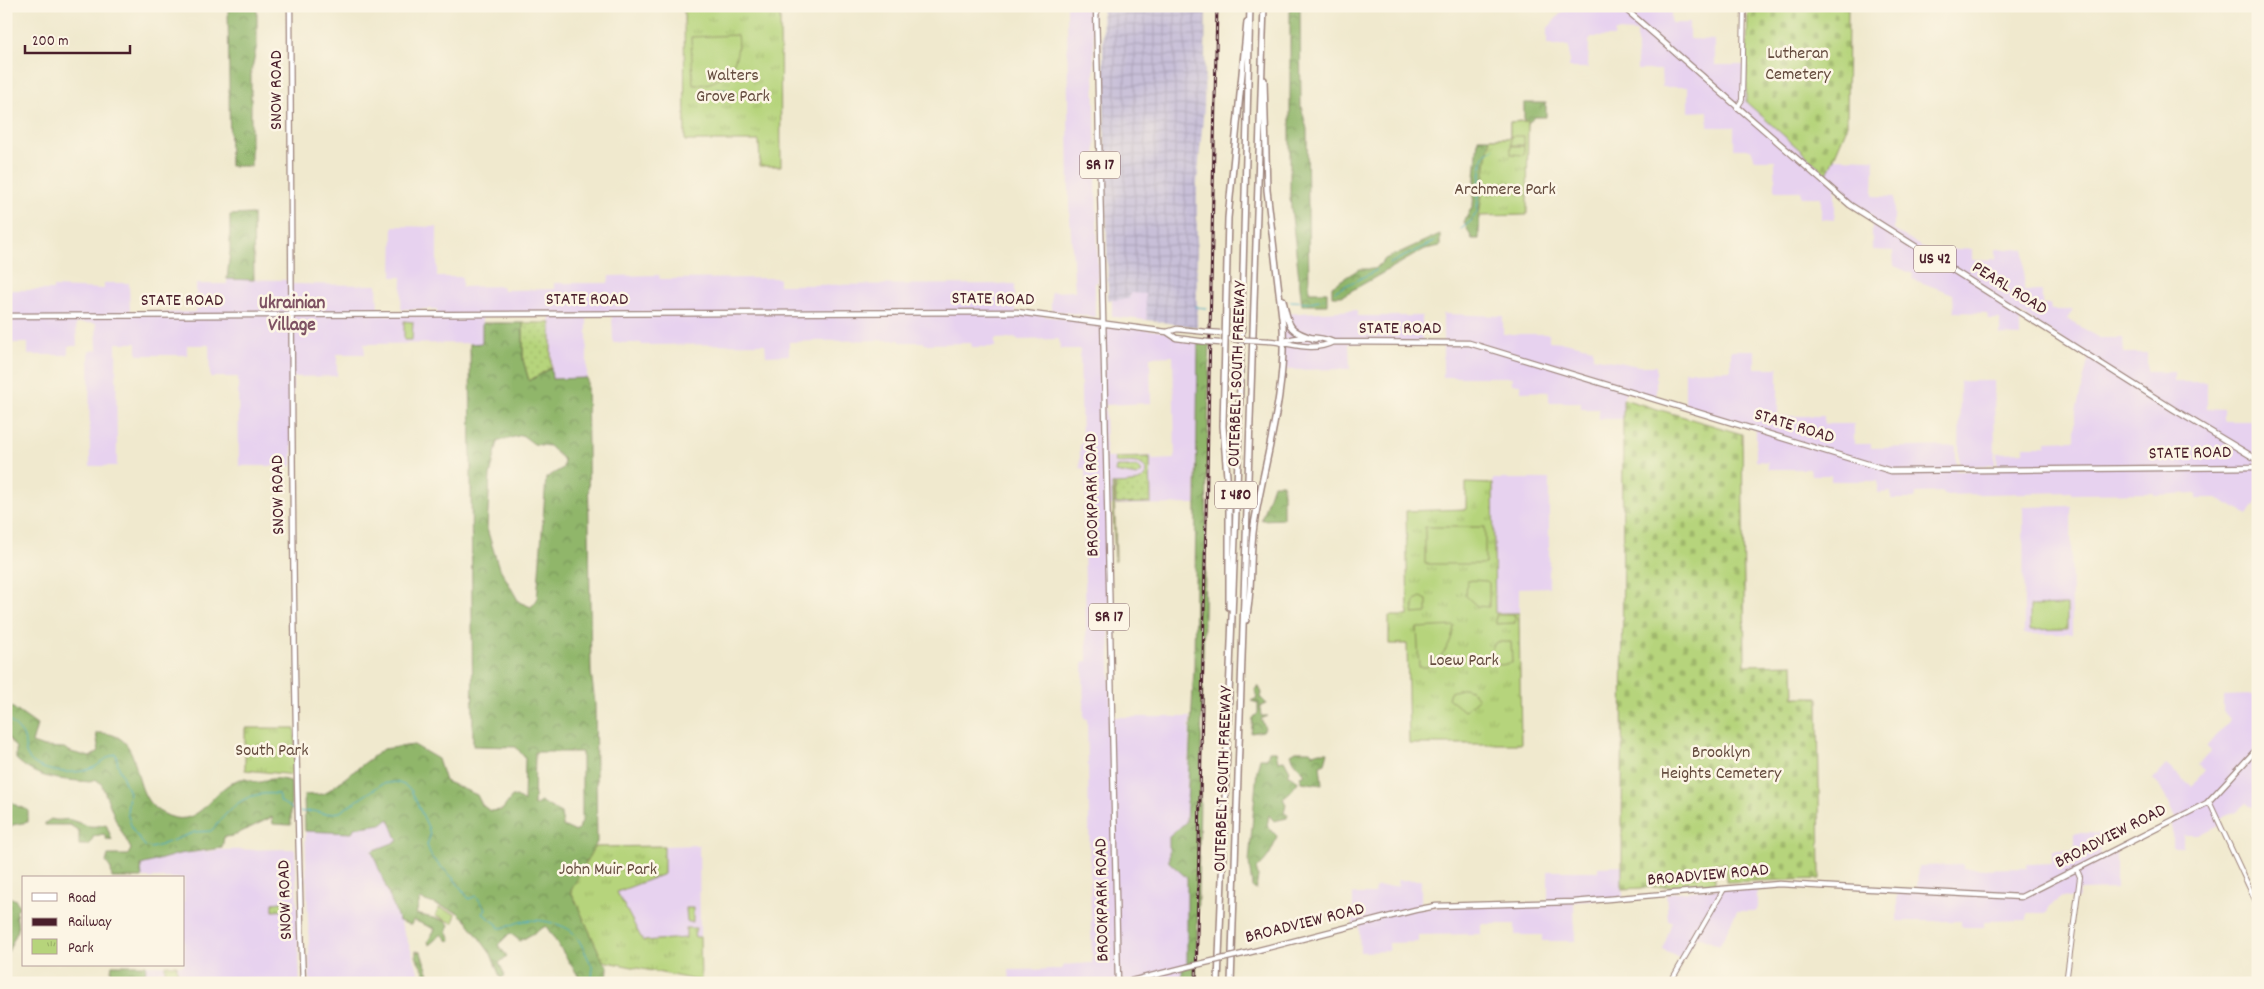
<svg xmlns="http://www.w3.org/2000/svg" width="2264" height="989" viewBox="0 0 2264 989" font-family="Dekko,sans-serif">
  <defs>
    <pattern id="industrial-grid" width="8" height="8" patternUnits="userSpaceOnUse" patternTransform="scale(1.25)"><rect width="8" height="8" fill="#c8bfd8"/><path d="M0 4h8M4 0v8" fill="none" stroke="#ada4ba"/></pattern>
    <pattern id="grass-dots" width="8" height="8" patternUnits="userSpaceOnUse" patternTransform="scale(1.25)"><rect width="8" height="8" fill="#b6d47b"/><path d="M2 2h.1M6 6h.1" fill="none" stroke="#9eb66a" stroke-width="1.8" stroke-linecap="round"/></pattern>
    <pattern id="forest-crowns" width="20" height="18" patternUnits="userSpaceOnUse" patternTransform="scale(1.25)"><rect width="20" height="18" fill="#90b66b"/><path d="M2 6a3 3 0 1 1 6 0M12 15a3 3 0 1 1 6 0" fill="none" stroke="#789358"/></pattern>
    <pattern id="cemetery-stones" width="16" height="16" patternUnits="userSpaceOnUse" patternTransform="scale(1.25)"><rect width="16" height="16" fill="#b6d47b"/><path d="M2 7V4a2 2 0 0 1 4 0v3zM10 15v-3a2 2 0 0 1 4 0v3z" fill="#9eb66a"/></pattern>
    <pattern id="park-tufts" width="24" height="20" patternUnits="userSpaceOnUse" patternTransform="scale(1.25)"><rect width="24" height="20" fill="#b6d47b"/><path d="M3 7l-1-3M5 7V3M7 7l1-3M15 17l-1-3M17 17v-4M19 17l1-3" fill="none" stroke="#9eb66a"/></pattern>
    <pattern id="water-waves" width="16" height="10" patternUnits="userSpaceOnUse" patternTransform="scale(1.25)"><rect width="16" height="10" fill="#46acc6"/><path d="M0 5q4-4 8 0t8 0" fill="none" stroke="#3c8ba1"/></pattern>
  </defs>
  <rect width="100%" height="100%" fill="#fcf5e5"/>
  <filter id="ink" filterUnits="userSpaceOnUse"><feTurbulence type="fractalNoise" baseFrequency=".02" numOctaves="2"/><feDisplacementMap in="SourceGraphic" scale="10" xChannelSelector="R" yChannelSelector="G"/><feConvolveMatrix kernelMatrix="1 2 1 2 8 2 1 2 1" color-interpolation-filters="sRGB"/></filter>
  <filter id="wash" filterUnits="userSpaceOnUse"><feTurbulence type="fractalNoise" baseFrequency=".0096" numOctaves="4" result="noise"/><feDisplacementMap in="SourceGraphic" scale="20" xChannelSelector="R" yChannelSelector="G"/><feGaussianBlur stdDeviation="1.12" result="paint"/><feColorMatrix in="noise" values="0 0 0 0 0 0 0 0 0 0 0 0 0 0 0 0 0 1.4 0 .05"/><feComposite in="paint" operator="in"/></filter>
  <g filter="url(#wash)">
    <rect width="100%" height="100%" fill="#f0e9ce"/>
    <path fill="#e7d2ef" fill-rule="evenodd" d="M1067,6H1093L1098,282L1095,283V317L1051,310V292L1075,291L1069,204Z
      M1567,6H1671V23H1689V39L1715,40V65H1747L1746,102L1827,174L1834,158L1874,159L1873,196L1894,197V230L1940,258L1944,249H1972V260L1996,259V249H2024V291H2042V304H2050L2051,310H2073L2067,319L2100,338H2123L2124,353H2147V372H2174V382H2207V408L2224,409V421H2258V500L2248,515L2217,498H2196V493L2154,495V493L2071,494V492L1943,495V492L1916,493L1915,499H1891V492L1878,493V481H1831V475H1811L1810,469H1768V462L1756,461V430L1685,408V371L1731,370V350H1755V368H1778V416H1824V424H1854V444H1871V448L1956,446V471L1997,470V453L2024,452V446H2046V441L2075,440V416L2089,356L2020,313V336L2000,335V319H1988L1987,313L1954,312L1953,294L1912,279L1913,274L1894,266L1893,251L1872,250V215L1835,188V220L1821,219V197H1801V191H1775V160H1755L1751,149H1734V127H1708V111L1688,112V87H1662L1661,70H1637V32L1615,31L1614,37H1592L1589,41L1588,68H1569V46L1547,45V29Z
      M393,226L437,227V277H462V287L502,286L503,290L554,289V283H608L609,276L659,275L660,279L779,278V285L1015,284V312L1167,332L1176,338L1198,341L1195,504L1107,505L1111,717H1190L1186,822L1187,967L1182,969V983H1010L1009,970L1062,969L1063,965L1092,963L1087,719L1084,718L1083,661H1087L1083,506H1086L1085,469L1080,468V444L1082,443L1080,349H1060L1059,339L1017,340V338L995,339V347H972L971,343L924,344V342H900V340L817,341L789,342V355L766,356L765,344L642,345L641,343H613L612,314L587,315V378L552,379L550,315H482V343L364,344L365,354H337V376L293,377L292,466H239L238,377H210L209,345H187V355H137V343H116L117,466H90L89,351L97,350L96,323H76L77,346H68V355H28V343H6V290H53V287L104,289V283H129L130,313L196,312V284H227V279L289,280L290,284L377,285L378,315H437V309H401L402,277H392ZM1173,356L1175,459L1152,460V456L1106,458L1105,405L1151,403L1150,357Z
      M1130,293H1146L1147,320L1115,317L1112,315V299H1129Z
      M1357,310V316H1422V342L1349,343L1350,369L1282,370L1281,314Z
      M1443,314L1503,316V334H1549V341L1564,342L1593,348V357L1638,366H1656V399L1626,391L1623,399V419H1599V409H1581V402H1549V391L1521,392V384H1512V377H1443Z
      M1960,381H1994L1995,465L1959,466Z
      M1493,479H1549V587L1519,588V613H1495Z
      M2071,506L2072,634H2024L2023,507Z
      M2254,695L2258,698V794L2254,807L2246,803L2236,812L2218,819L2220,824L2198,835H2183V847H2172V822L2176,820L2161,788L2153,779L2166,765L2192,786L2205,770L2198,765L2211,751L2207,747L2231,719L2223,712V696Z
      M389,818L398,841L372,851L415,960L421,983H310L305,827Z
      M2074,833H2100L2101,858L2116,850V889L2079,890L2077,899L2062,897L2051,905L2046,913H2027V920L1984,921V927H1961V921H1897V891L1917,892L1918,866L1963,865V869L2027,868V864L2052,863V850H2074Z
      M699,845L700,937L643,941L617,892L664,874V846Z
      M295,849L300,983H144L143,965H184V878H141V865L179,854L221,850Z
      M1622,866L1623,897L1574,902L1575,941H1542V935H1515V924H1481V934L1418,935V942L1389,943V951L1360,952L1359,925L1353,926V894H1375L1376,887L1398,886V880H1421V908L1548,903V871H1598V867Z
      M1757,885V911H1737L1719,946L1697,936L1683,960L1663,950L1672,921H1668L1666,893Z"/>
    <path fill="url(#industrial-grid)" d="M1102,6H1206L1204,107L1197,184V327L1147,320L1145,294L1130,293L1129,299L1108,300Z"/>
    <path fill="url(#grass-dots)" stroke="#807a53" d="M523,323H551V368L529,381L523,360Z
      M1150,457L1151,503L1116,504L1115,484C1125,483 1143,485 1147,472C1143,459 1127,463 1116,463L1115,458Z
      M1138,467L1142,472L1137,476L1115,472L1116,467Z
      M1114,483L1116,561L1115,562L1112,485Z
      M289,901L290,909L289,910L273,911V903Z
      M165,965H177V975H167L165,973Z"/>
    <path fill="url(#forest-crowns)" stroke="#6d6a4b" fill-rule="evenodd" d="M228,6H257V45L251,73V166H230Z
      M1290,6H1300L1301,106L1307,129L1309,292H1327V305H1302L1290,198Z
      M1524,103H1546V117H1535L1528,123L1527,136L1487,164L1479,216V239H1472L1464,222L1473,205L1478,138H1510V122L1524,121Z
      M253,214L254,280L227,279L230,252V215Z
      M1440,234V246L1425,249L1342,296H1332V286L1359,269H1375L1385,259Z
      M482,323H523V360L529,381L551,368L552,379L587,378L591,672L595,703L597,842L571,891L603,961L608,966L607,983H571L579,977L546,926L520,941L510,933L498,945L507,956L499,963L505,975L501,979L491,954L466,920L457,912L420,899L416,914L446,921L449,925L447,931L451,940L448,941L442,934L429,945L428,941L435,929L413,920L411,925L399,921L372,851L398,841L389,819L381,824L354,828L352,833L305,831L304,795L324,794L383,749L414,745L438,759L445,781L477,795L482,805L490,811L502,810L512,797H517L524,802L525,758L516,747L473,746L470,344L482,343ZM522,435L534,444L549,446L564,460L563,468L546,478L537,600L531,607L519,602L498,565L487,529L490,476L498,441ZM535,752H582V822L576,832L563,826L561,813L541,802L534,806Z
      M1210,340L1196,983H1182V969L1187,967V878L1169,862V837L1186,822L1194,668L1198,341Z
      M1273,484H1283V519L1261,520Z
      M1258,685L1262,693L1261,698L1265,702L1266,704L1260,707L1261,716H1268L1261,719L1265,728L1263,731L1251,733L1253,718L1258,713V703L1251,701L1257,698L1255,690Z
      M6,703L37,725L32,743L44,747L64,748L71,752L90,757L99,751L96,733C151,731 124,793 162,813C199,833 208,793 235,781C245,776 248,781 257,782C262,783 267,779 272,779C278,778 285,780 291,781V825L273,824L272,817L233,836L224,837L222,848L179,854L141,865L142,878H112L111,869L106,862L108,855H128L131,849L117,823L101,783L95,779L90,782C61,779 39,781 16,759V748L6,734Z
      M1269,751H1276L1278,761L1284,760L1290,771L1287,774L1296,779L1298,782L1291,791L1283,798L1286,805L1284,813L1288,815L1287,818L1274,821L1269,815L1267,826L1277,836C1273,850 1267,861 1256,869L1258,876L1256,890L1252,887L1249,862L1257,770L1260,758H1267Z
      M1296,751H1310L1313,754L1319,752H1328L1325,763L1320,765L1322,785L1302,782L1300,776L1305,774L1294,761L1291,754Z
      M6,797L17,806L28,810V822L12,825L6,835Z
      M51,819C60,822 64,818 71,820C87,825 89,829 106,824L112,840L106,839L104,834L94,836L89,845H79V831L70,825H45V823Z
      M7,896L16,900L19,907L16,912L18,930L8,952L6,951Z
      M416,951L421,952C423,962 430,971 430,983H424C429,967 414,964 416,951Z
      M112,965H146L145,983H109Z"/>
    <path fill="url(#cemetery-stones)" stroke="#807a53" d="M1748,6H1848L1847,127L1827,174L1746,102Z
      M1623,399L1742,434L1745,665L1793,664L1794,697H1818L1820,879L1726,882V863H1715V884L1622,889Z"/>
    <path fill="url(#park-tufts)" stroke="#807a53" d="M684,6H780L781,166H760L759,141H685Z
      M1528,121L1527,215L1479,216L1490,138H1510V122Z
      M404,321L413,322L412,340H404Z
      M1466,483L1493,484L1495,613H1519L1521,744H1409L1407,644H1389V616H1408L1406,511L1466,509Z
      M245,728H295V775L245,770Z
      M664,846V874L617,892L643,941L686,938V928H696L694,937H700L701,981L603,961L571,891L594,847Z
      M439,908L456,914L453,923L435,916Z
      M686,908H693V922H687Z"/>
    <path fill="#b6d47b" stroke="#807a53" d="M737,35C742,64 723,86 693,85L691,37Z
      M1511,136H1524V145H1511Z
      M1511,146H1524V155L1511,154Z
      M1425,527H1485V564H1425Z
      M1467,580L1487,581L1489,583V607L1477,606L1466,596Z
      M1421,597L1427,600V613L1413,614L1415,600Z
      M2067,605V629L2030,630V606Z
      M1496,615H1515V623L1496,624Z
      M1454,626C1452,644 1442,659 1426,667H1419L1417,628Z
      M1496,642H1511L1512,663L1500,665L1493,660L1491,650Z
      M1465,688L1471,690L1478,699L1464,711L1448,698L1450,692Z"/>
    <path fill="url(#water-waves)" stroke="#486678" d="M716,89L729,90V96L716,99Z"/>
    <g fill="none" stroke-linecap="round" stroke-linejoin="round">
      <path stroke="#46acc6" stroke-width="1" d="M1461,229L1471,221L1477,212L1482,160L1486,153L1494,149
        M1389,264L1435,241
        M1335,291L1377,270
        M1290,301L1310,302L1324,299
        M1195,307L1207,308
        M6,718C12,723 22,731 24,738C26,744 24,752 28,757C38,773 73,775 90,769C101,766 105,756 116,754L118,765L129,793L127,813L133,831L145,846L151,848L161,845L195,832L211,831C232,807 243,791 278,794L281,802L296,811
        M300,812L314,811L325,814L340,812L382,784L396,782L404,785L411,790L428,827L430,836L427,845L432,858L454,879L469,899L476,896L486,909L482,913L497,924L499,928C509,928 515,922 525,921C538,918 568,924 576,936C582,944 586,955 591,964L593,969L591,983"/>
    </g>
  </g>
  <g filter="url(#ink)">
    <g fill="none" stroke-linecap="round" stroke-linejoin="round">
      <g stroke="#9d847c" stroke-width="6">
        <path id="minor" d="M1737,108L1742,100L1744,6
          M2209,801L2258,906
          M1670,983L1724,889
          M2066,983L2080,877L2077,870"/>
      </g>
      <g stroke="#9d847c" stroke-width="7">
        <path id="major" d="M290,6C292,332 291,658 303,983
          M1096,6L1118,983
          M1622,6L1850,205L2173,409L2258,460
          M6,316L1017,312L1167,332L1177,329L1207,332
          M1167,332L1176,338L1207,342
          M1269,341C1289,342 1312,353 1333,342L1469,343L1891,471L2258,467
          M1283,342C1294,336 1321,336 1333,342
          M1243,954L1415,910L1436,906L1574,902L1779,884L2021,897L2207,803L2258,748
          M1123,983L1187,967"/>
      </g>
      <g stroke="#9d847c" stroke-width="8">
        <path id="highway" d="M1283,300C1289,326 1287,331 1315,339
          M1229,607V502L1223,426L1228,218L1247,22
          M1246,620C1253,589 1249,557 1254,525C1265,458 1286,395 1283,326L1267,190L1264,80
          M1218,983L1238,459L1250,6
          M1231,983L1264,6"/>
      </g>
      <use href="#minor" stroke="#fff" stroke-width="4"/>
      <use href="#major" stroke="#fff" stroke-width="4.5"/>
      <use href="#highway" stroke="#fff" stroke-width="5"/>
      <g stroke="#4a1f2b" stroke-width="3">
        <path id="rail" d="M1196,983L1217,6"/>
      </g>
      <use href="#rail" stroke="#fcf5e5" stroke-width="1" stroke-dasharray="4" stroke-linecap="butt"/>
      <g stroke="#9d847c" stroke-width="7" stroke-linecap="butt">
        <path id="major-bridge" d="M1207,332L1220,333
          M1231,339L1269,341
          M1207,342L1220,343
          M1187,967L1243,954"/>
      </g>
      <use href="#major-bridge" stroke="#fff" stroke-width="4.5"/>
    </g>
  </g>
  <g text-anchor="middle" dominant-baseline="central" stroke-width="5" stroke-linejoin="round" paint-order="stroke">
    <g fill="#fcf5e5" stroke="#7f5f63" stroke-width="1">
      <rect x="1080" y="151.5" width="40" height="27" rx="4"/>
      <rect x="1914" y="245.5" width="42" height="27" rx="4"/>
      <rect x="1215" y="481.5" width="42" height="27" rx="4"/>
      <rect x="1089" y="603.5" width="40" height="27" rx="4"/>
    </g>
    <g font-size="16" font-weight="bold" fill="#4a1f2b">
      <text x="1100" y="165">SR 17</text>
      <text x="1935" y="259">US 42</text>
      <text x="1236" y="495">I 480</text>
      <text x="1109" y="617">SR 17</text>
    </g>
    <g font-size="18" fill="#654c3f" stroke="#fcf5e5">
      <text x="1798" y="54">Lutheran<tspan x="1798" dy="21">Cemetery</tspan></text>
      <text x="733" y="76">Walters<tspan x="733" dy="21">Grove Park</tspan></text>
      <text x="1505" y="190">Archmere Park</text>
      <text x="1464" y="661">Loew Park</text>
      <text x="272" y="751">South Park</text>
      <text x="1721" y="753">Brooklyn<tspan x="1721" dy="21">Heights Cemetery</tspan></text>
      <text x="608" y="870">John Muir Park</text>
    </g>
    <g font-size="18" fill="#4a1f2b" stroke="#fcf5e5">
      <text transform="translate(277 90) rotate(-90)">SNOW ROAD</text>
      <text transform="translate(2009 289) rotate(32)">PEARL ROAD</text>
      <text x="587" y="300">STATE ROAD</text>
      <text transform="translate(993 300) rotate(1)">STATE ROAD</text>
      <text x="182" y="301">STATE ROAD</text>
      <text x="1400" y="329">STATE ROAD</text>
      <text transform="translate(1238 374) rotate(-88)">OUTERBELT SOUTH FREEWAY</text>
      <text transform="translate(1794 427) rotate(17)">STATE ROAD</text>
      <text transform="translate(2190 454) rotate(-1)">STATE ROAD</text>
      <text transform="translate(279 495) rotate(-91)">SNOW ROAD</text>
      <text transform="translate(1093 495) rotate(-91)">BROOKPARK ROAD</text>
      <text transform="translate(1224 779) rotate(-88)">OUTERBELT SOUTH FREEWAY</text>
      <text transform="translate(2111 837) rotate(-27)">BROADVIEW ROAD</text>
      <text transform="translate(1708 876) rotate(-5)">BROADVIEW ROAD</text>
      <text transform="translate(286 900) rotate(-92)">SNOW ROAD</text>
      <text transform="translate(1103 900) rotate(-91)">BROOKPARK ROAD</text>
      <text transform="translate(1305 924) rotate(-14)">BROADVIEW ROAD</text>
    </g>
    <g font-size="19" font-weight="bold" fill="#7e5263" stroke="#fcf5e5">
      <text x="292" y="304">Ukrainian<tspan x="292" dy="22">Village</tspan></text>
    </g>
  </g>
  <rect width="2264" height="989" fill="none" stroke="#fcf5e5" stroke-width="25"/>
  <rect x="22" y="876" width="162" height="90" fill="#fcf5e5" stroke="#b59f9b"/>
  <rect x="32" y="893" width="25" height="8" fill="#ffffff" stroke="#b59f9b"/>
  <text x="68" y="902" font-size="15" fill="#4a1f2b">Road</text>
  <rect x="32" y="918" width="25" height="8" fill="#4a1f2b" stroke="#b59f9b"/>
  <text x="68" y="926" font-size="15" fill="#4a1f2b">Railway</text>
  <rect x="32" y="939" width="25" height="15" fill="url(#park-tufts)" stroke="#b59f9b"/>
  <text x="68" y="952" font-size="15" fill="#4a1f2b">Park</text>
  <path d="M25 45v8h105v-8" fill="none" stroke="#4a1f2b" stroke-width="2.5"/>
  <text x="32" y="45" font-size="15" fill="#4a1f2b" stroke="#fcf5e5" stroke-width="4" paint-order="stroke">200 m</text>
</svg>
